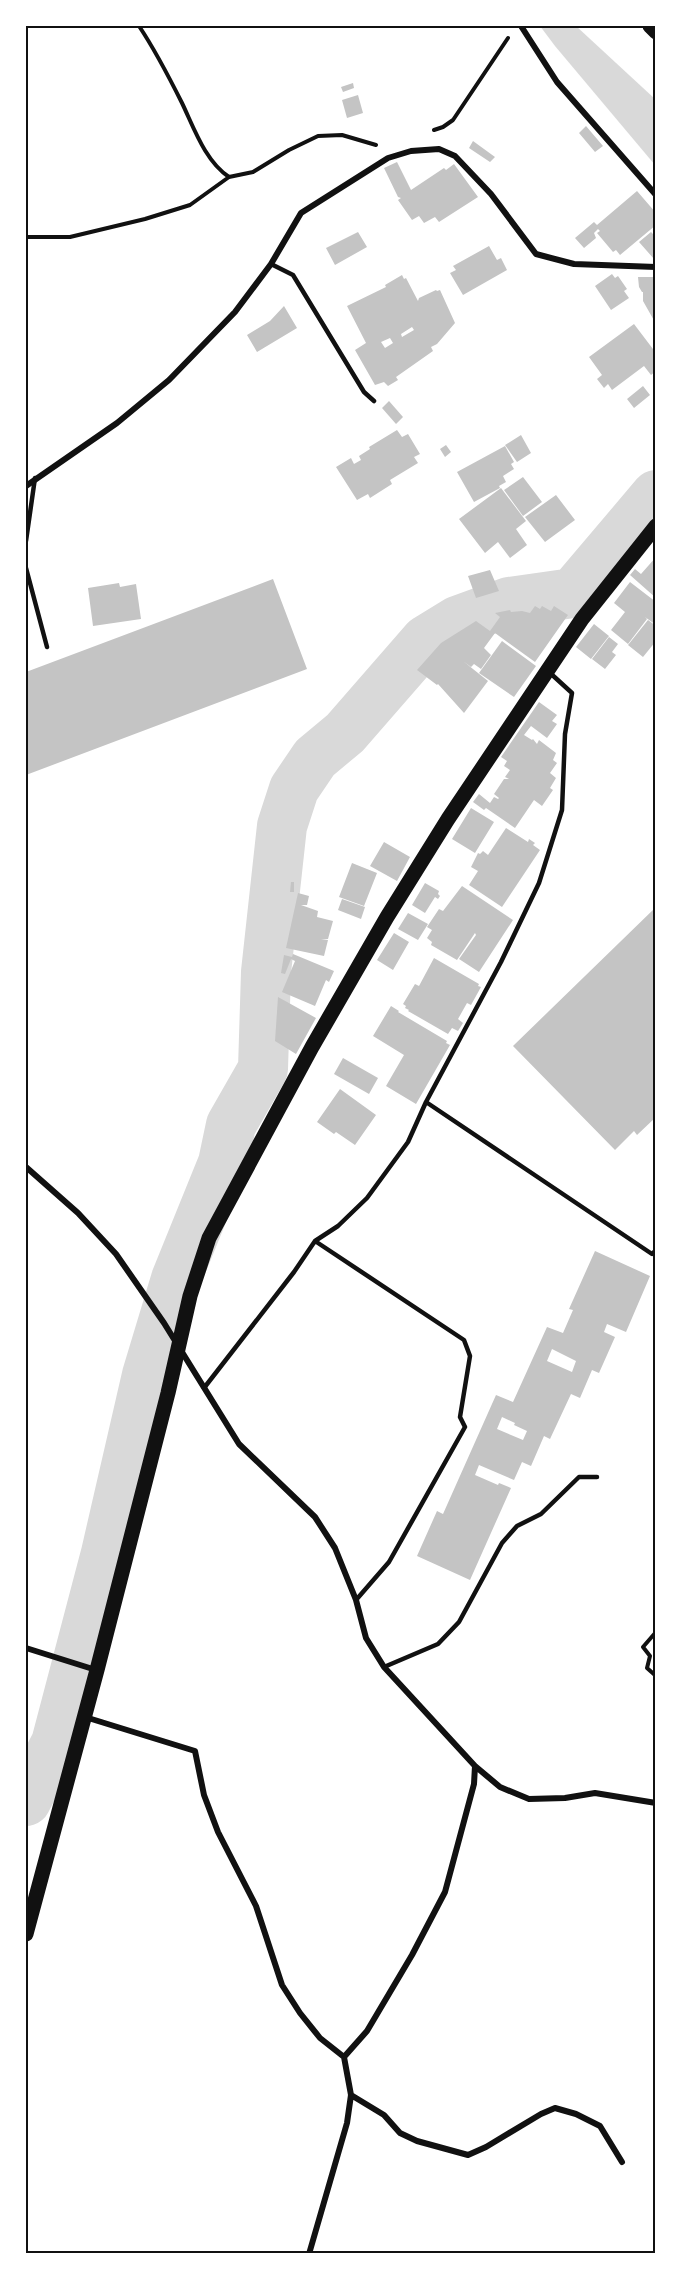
<svg xmlns="http://www.w3.org/2000/svg" width="681" height="2279" viewBox="0 0 681 2279" font-family="Jost,sans-serif">
  <rect width="100%" height="100%" fill="#fff"/>
  <path fill="#d9d9d9" d="M540,26H576L655,99V165L555,46Z"/>
  <g fill="none" stroke-linecap="round" stroke-linejoin="round">
    <path stroke="#d9d9d9" stroke-width="50" d="M26,1801L56,1743L106,1553L147,1375L176,1279L223,1163L231,1125L263,1069L266,972L282,826L294,789L315,758L345,733L426,640L457,621L509,602L573,593L656,495"/>
  </g>
  <path fill="#c4c4c4" fill-rule="evenodd" d="M353,83L354,88L343,92L341,87Z
    M358,95L363,113L347,118L342,100Z
    M586,126L603,146L595,152L579,133Z
    M473,141L495,157L490,162L469,148Z
    M397,162L411,190L444,168L446,170L454,164L478,197L439,222L435,217L424,223L419,216L412,220L398,200L401,198L398,197L384,168Z
    M637,191L656,213V225L620,255L616,250L613,252L597,233L600,231L598,229L594,233L596,238L584,248L575,238L594,222L597,225Z
    M358,232L367,247L335,265L326,248Z
    M651,232L656,237V258L654,259L639,242Z
    M489,246L497,260L501,258L507,270L463,295L450,273L456,270L453,266Z
    M612,274L615,278L618,276L627,289L624,291L629,298L611,310L595,286Z
    M402,275L404,279L406,278L418,301L419,298L436,290L437,291L440,290L455,323L437,344L431,347L433,351L396,377L398,380L388,386L384,382L375,385L355,350L366,343L347,306L386,287L385,285ZM412,327L414,330L402,337L401,334ZM390,338L393,343L385,348L381,342Z
    M638,277H656V324L643,301V292H642L639,287Z
    M284,306L297,328L257,352L247,335L270,321Z
    M634,324L656,353V371L651,375L644,366L612,390L608,384L604,388L597,379L602,375L589,357Z
    M643,386L650,395L634,408L627,399Z
    M389,401L403,417L396,424L382,408Z
    M397,430L402,437L408,434L420,454L414,457L418,463L390,480L392,484L370,498L368,494L357,500L336,467L351,458L354,464L361,460L359,456L370,449L369,447Z
    M521,435L531,453L517,462L505,445Z
    M446,445L451,452L445,457L440,449Z
    M505,446L514,462L511,464L514,469L503,476L506,482L499,486L500,488L474,502L457,472Z
    M523,477L542,502L523,516L504,490Z
    M501,488L526,521L516,529L527,545L510,558L498,542L485,553L459,519Z
    M556,495L575,520L545,542L525,517Z
    M656,557V598L630,575L635,569L641,574Z
    M490,570L499,591L476,598L468,576Z
    M273,579L307,669L26,775V672Z
    M630,582L656,602V625L645,617L647,619L628,644L611,630L625,612L614,603Z
    M119,583L120,587L136,584L141,619L93,626L88,588Z
    M535,606L540,609L542,606L551,611L554,606L568,615L535,662L495,633L484,648L491,655L481,669L474,664L471,667L463,661L488,681L464,713L438,684L437,685L417,670L441,643L476,621L490,631L500,617L495,613L510,610L511,612L522,611L530,613Z
    M648,620L656,626V641L643,657L628,645Z
    M594,624L609,636L591,659L576,647Z
    M609,637L618,644L612,652L616,655L605,669L592,659Z
    M502,641L536,666L514,697L479,673Z
    M539,702L557,715L552,721L557,724L547,738L531,726L524,735L532,740L533,739L537,744L539,740L556,753L553,760L557,763L550,773L556,778L550,788L553,790L542,806L534,800L515,828L486,808L484,810L473,802L479,794L490,803L494,797L498,799L499,798L494,794L504,779H509L505,777L510,770L504,766L507,761L501,757Z
    M471,808L494,822L475,853L452,839Z
    M506,828L528,842L529,839L535,843L533,845L540,850L502,907L469,885L478,871L471,867L478,853L480,854L483,851L488,855Z
    M384,842L410,857L397,881L370,866Z
    M352,863L377,873L364,906L339,897Z
    M291,882H294V892H290Z
    M425,883L439,891L438,894L440,896L438,899L435,897L425,913L412,905Z
    M462,886L513,920L479,972L459,959L476,935L475,933L457,960L431,945L432,942L427,938L432,930L427,927L439,909L443,911Z
    M298,893L309,896L307,905H301L318,911L317,917L333,921L328,939H321L328,940L324,956L286,948Z
    M342,899L365,907L361,919L338,910Z
    M656,907V1117L637,1135L634,1131L615,1150L513,1046Z
    M408,913L428,924L418,940L398,929Z
    M394,933L409,942L393,970L377,960Z
    M293,954L334,971L329,982L326,980L315,1006L282,992L295,961L291,959L285,974L281,973L284,955L292,957Z
    M434,958L479,984L478,986L481,987L471,1005L467,1003L458,1019L463,1023L458,1031L452,1028L448,1034L408,1011L409,1010L405,1008L406,1006L403,1004L415,984L419,986Z
    M278,997L316,1018L296,1054L275,1041Z
    M391,1006L399,1011L398,1012L447,1041L446,1043L450,1045L416,1104L386,1086L404,1055L373,1036Z
    M343,1058L378,1078L369,1094L334,1074Z
    M340,1089L376,1115L355,1145L336,1132L334,1134L317,1122Z
    M595,1251L650,1276L626,1332L607,1324L604,1332L615,1337L599,1373L592,1370L580,1398L571,1394L550,1439L544,1436L531,1466L522,1462L514,1480L479,1465L475,1475L498,1485L499,1483L511,1488L470,1580L417,1556L437,1511L443,1514L496,1395L513,1402L547,1327L563,1333L573,1310L569,1309ZM552,1349L576,1361L572,1372L547,1361ZM502,1417L515,1423L514,1425L527,1431L523,1440L497,1429Z"/>
  <g fill="none" stroke-linecap="round" stroke-linejoin="round">
    <path stroke="#111" stroke-width="4" d="M139,26C155,50 169,77 182,103C194,128 205,161 229,177L253,172L289,150L318,136L342,135L376,145
      M434,130L443,127L453,120L508,38
      M26,237H70L145,219L190,205L229,177
      M656,1632L643,1647L650,1656L647,1668L656,1676"/>
    <path stroke="#111" stroke-width="4.5" d="M271,264L293,275L364,392L374,401
      M26,541L35,478
      M26,568L47,647
      M426,1102L501,962L539,883L562,810L565,734L572,693L549,672
      M315,1241L464,1340L470,1356L460,1417L465,1427L389,1562L356,1600
      M204,1388L294,1272L315,1241L338,1226L367,1198L408,1142L426,1102L652,1254L656,1250
      M384,1667L438,1644L459,1622L502,1543L517,1526L541,1514L579,1477H597"/>
    <path stroke="#111" stroke-width="6" d="M521,26L557,82L656,195
      M26,486L117,423L169,380L235,312L271,264L301,213L388,158L411,151L439,149L455,156L491,194L536,254L574,264L656,267
      M26,1167L78,1213L116,1254L164,1323L239,1444L315,1517L335,1548L356,1600L366,1638L384,1667L475,1766L474,1784L445,1892L412,1955L367,2031L344,2057L351,2095L347,2123L309,2254
      M26,1648L96,1670
      M85,1717L195,1751L204,1795L218,1832L256,1906L282,1985L300,2013L320,2038L344,2057
      M475,1766L500,1787L529,1799L565,1798L595,1793L656,1803
      M351,2095L384,2115L400,2133L417,2141L468,2155L486,2147L541,2114L555,2108L576,2114L600,2126L622,2162"/>
    <path stroke="#111" stroke-width="15" d="M650,26L656,32
      M26,1934L97,1670L168,1393L190,1296L209,1238L312,1047L387,917L448,819L582,619L656,526"/>
  </g>
  <rect width="681" height="2279" fill="none" stroke="#ffffff" stroke-width="54"/>
  <rect x="27" y="27" width="627" height="2225" fill="none" stroke="#111" stroke-width="2"/>
</svg>
